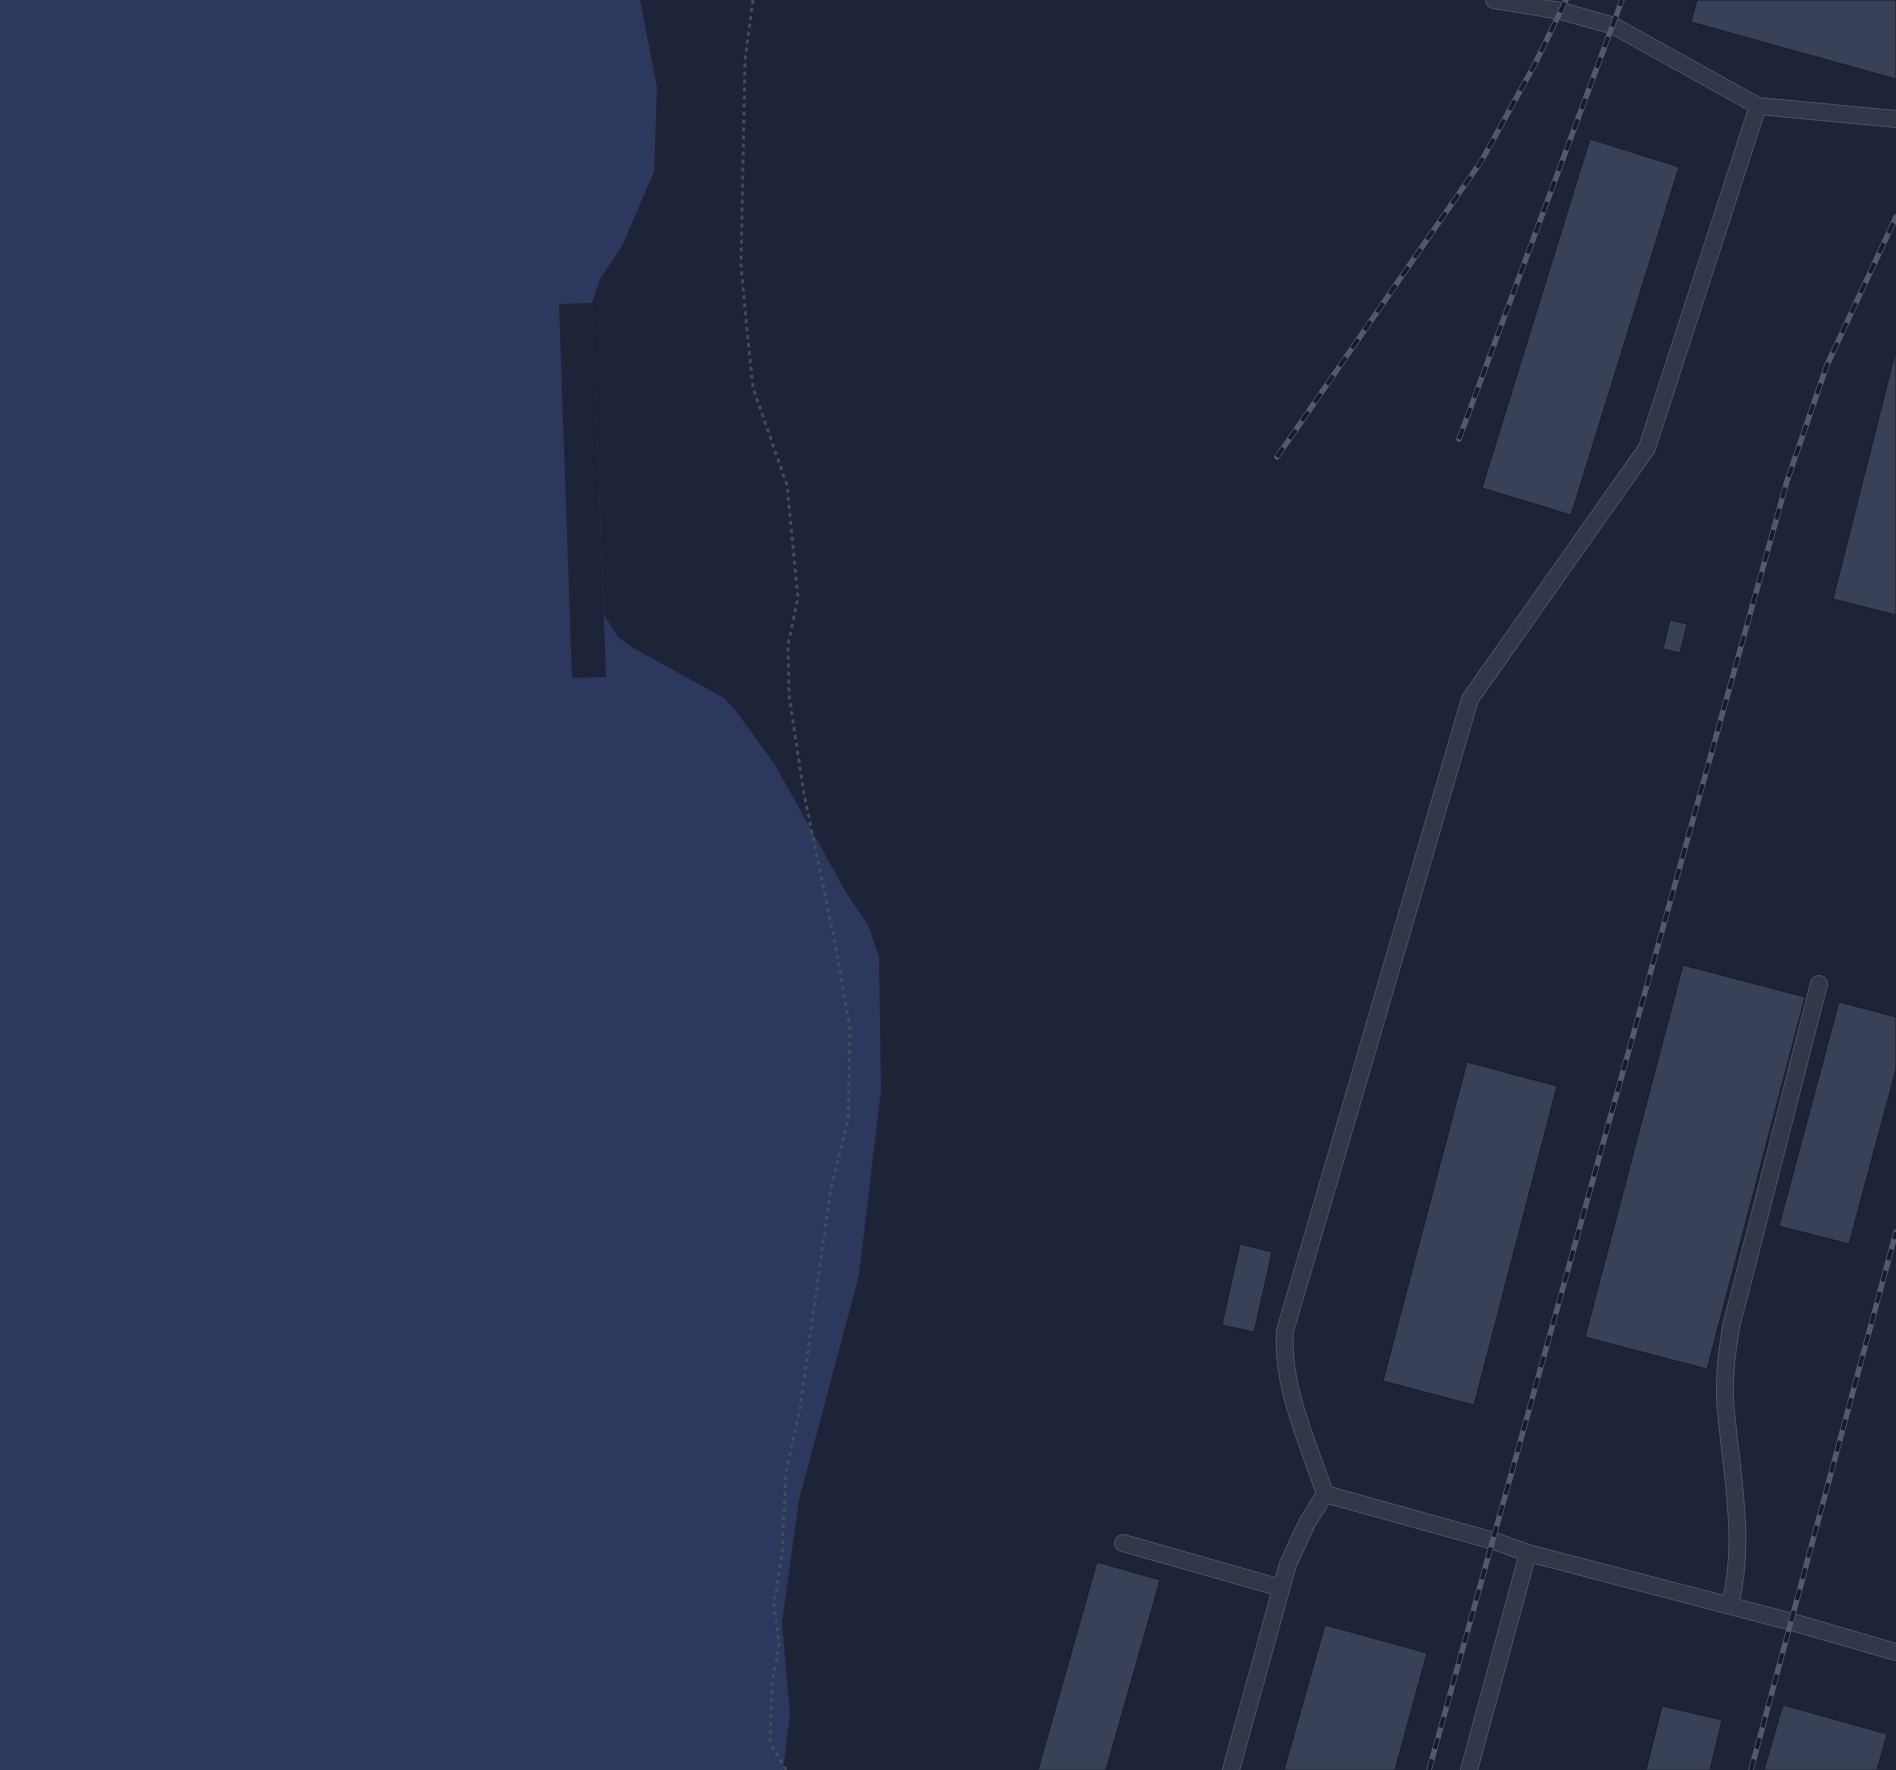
<svg xmlns="http://www.w3.org/2000/svg" width="1896" height="1770" viewBox="0 0 1896 1770" font-family="Barlow,sans-serif">
  <rect width="100%" height="100%" fill="#1e2438"/>
  <path fill="#2c385d" d="M0,0H640L657,87L654,172L622,246L600,279L592,303L604,615L618,637L635,649L724,698L736,711L775,765L847,894L868,925L879,956L881,1090L859,1275L799,1500L782,1623L790,1714L783,1770H0Z"/>
  <path fill="#1e2438" d="M592,303L606,677L572,678L559,304Z"/>
  <path fill="#394159" stroke="#191e2f" d="M1697,0H1896V79L1691,22Z
    M1590,139L1679,167L1571,515L1482,488Z
    M1896,350V615L1833,599Z
    M1670,620L1687,624L1680,653L1663,649Z
    M1683,965L1805,997L1707,1369L1585,1337Z
    M1839,1002L1896,1017V1069L1849,1244L1779,1226Z
    M1467,1062L1557,1086L1474,1405L1383,1381Z
    M1240,1244L1272,1252L1254,1332L1222,1325Z
    M1097,1562L1160,1580L1106,1770H1038Z
    M1325,1625L1427,1653L1395,1770H1284Z
    M1783,1705L1887,1734L1877,1770H1764Z
    M1662,1706L1722,1720L1710,1770H1646Z"/>
  <g fill="none" stroke-linecap="round" stroke-linejoin="round">
    <g stroke="#4c5164" stroke-width="18">
      <path id="service" d="M1494,0L1561,11L1614,26L1758,106L1896,119
        M1325,1494C1308,1442 1281,1387 1285,1331L1470,699L1647,448L1758,106
        M1325,1494L1494,1541L1528,1553L1792,1622L1896,1652
        M1123,1543L1281,1588
        M1730,1605C1747,1538 1730,1468 1725,1399C1724,1375 1727,1351 1731,1327L1819,984
        M1231,1770L1288,1564L1307,1523L1325,1494
        M1469,1770L1528,1553"/>
    </g>
    <path stroke="#3d4f57" stroke-width="3" stroke-dasharray="4 4" stroke-linecap="butt" d="M753,0L745,60L741,265L746,320L753,388L787,485L798,598L788,644L789,695L804,794L835,943L850,1029L848,1119L830,1193L800,1408L786,1473L782,1555L774,1604L779,1645L772,1684L770,1743L786,1770"/>
    <use href="#service" stroke="#323749" stroke-width="16"/>
    <g stroke="#535a70" stroke-width="5.5">
      <path id="rail" d="M1459,439L1622,0
        M1277,457L1482,160L1535,64L1566,0
        M1429,1770L1787,481L1827,365L1896,217
        M1751,1770L1896,1232"/>
    </g>
    <use href="#rail" stroke="#171c2d" stroke-width="4" stroke-dasharray="11" stroke-linecap="butt"/>
  </g>
</svg>
